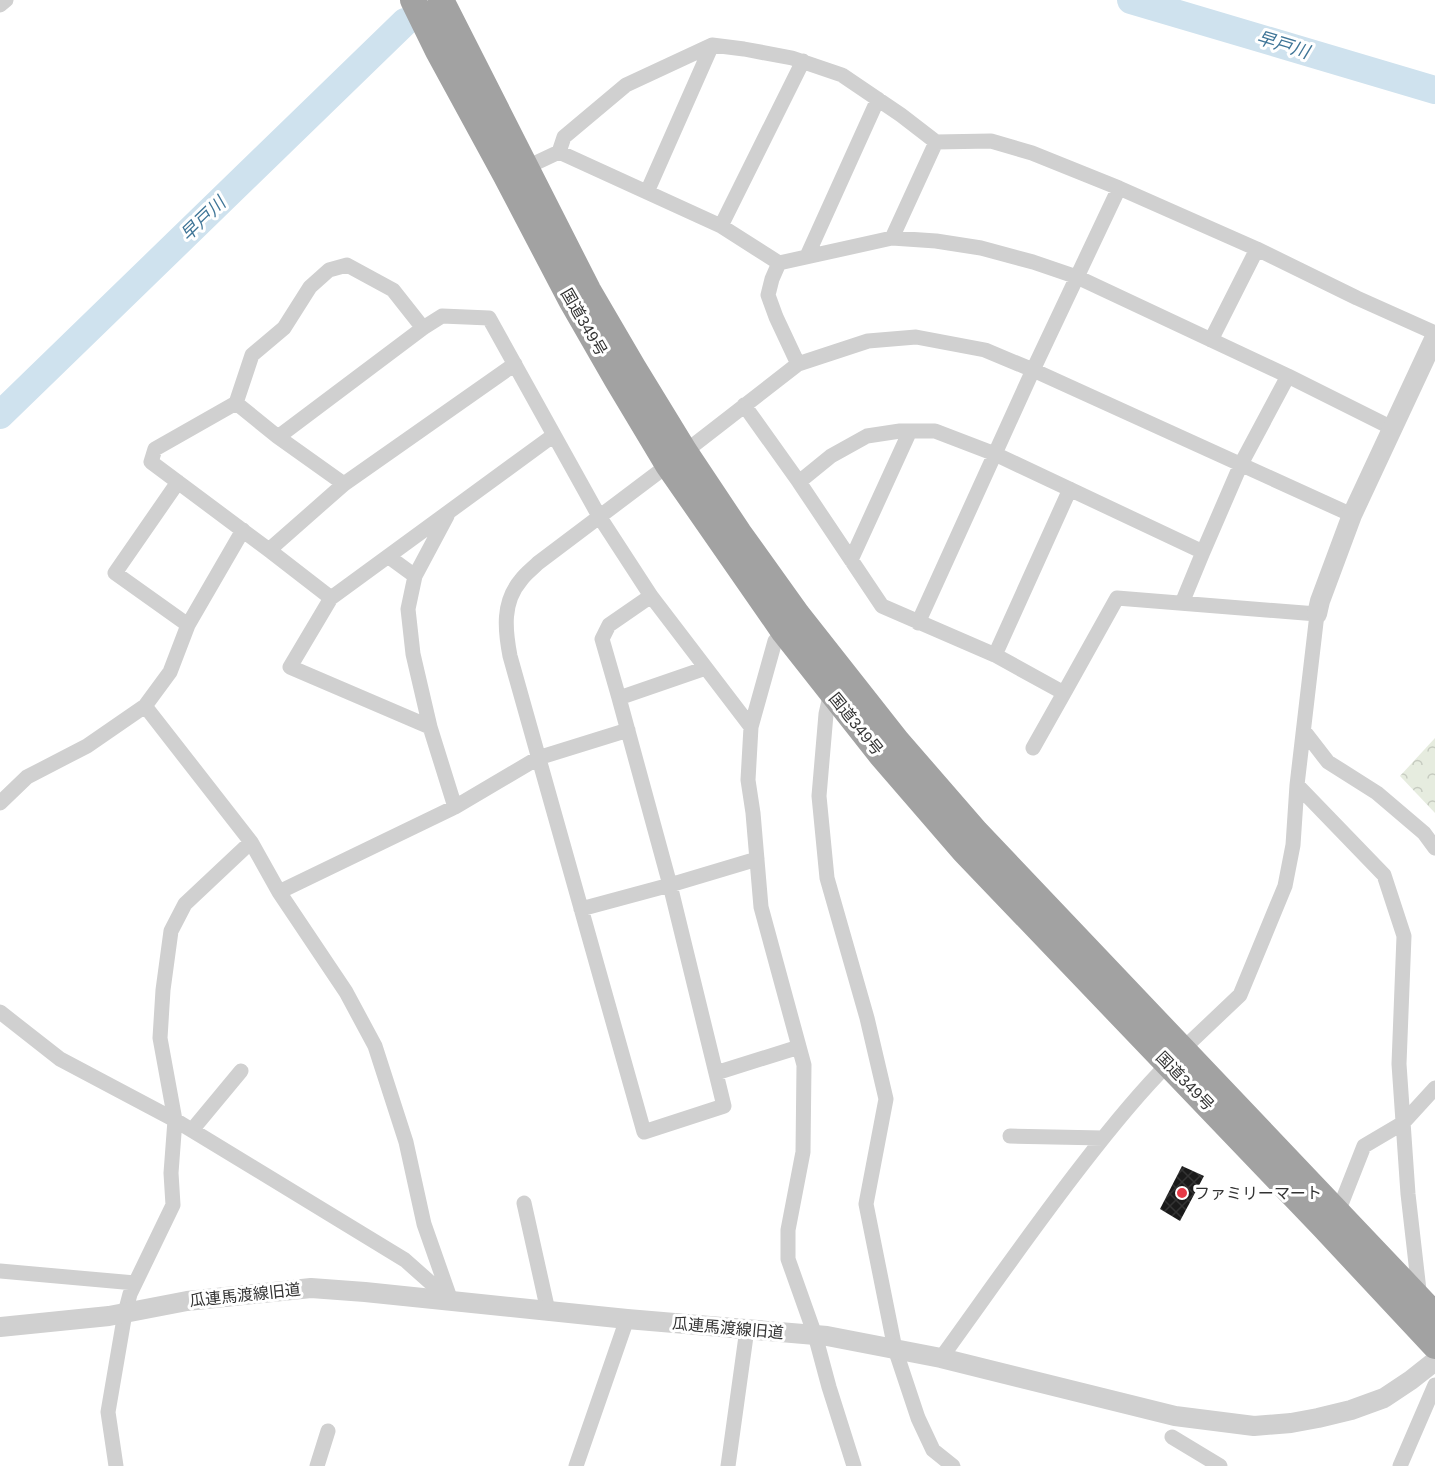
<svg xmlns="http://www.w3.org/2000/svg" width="1435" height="1466" viewBox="0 0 1435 1466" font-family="Arial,'Noto Sans JP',sans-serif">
  <defs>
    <pattern id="forest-crowns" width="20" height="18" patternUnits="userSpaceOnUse" patternTransform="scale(1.5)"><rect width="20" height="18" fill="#e6ecdf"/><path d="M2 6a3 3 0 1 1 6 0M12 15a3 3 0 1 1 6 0" fill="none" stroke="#c6cbc0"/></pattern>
    <pattern id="building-cross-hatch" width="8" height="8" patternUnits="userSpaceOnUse" patternTransform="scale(1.5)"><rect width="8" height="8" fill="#1a1a1a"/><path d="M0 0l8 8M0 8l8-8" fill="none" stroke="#333"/></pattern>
  </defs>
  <rect width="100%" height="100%" fill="#fff"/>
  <path fill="url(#forest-crowns)" d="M1435,738V813L1400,776Z"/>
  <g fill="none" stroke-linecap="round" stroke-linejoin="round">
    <path stroke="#cfe2ee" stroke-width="28" d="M1131,0L1435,90
      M0,415L405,22"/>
  </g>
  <path fill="url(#building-cross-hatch)" d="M1182,1166L1204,1176L1180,1221L1160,1209Z"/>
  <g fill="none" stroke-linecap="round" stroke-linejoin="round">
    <path stroke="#d0d0d0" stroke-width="15" d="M0,5L6,0
      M559,152L721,226L779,263L772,279L768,295L776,317L798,364
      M525,168L559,152L564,137L626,85L712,45L744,49L792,58L842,75L901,115L936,142L991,141L1032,153L1119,188L1257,249L1357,298L1435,333
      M647,192L712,45
      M721,226L803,61
      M807,256L878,99
      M779,263L892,238L936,142
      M1211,340L1257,249
      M1288,376L1392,428
      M236,403L252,355L284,328L310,287L329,270L347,265L393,290L423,328
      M744,405L799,482L882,606L995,655L1064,693L1117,598L1317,614L1297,785L1293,845L1285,886L1240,995L1182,1050
      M278,437L344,484
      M178,482L115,573L188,625
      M799,482L831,456L867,436L900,431H935L995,454L1203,552L1241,464L1288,376L1077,277L1033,262L981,248L936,241L892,238
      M269,550L344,484L515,364
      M389,557L415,576
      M851,560L910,431
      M651,596L609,625L602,639L619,698L706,668
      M331,598L554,435
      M1182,603L1203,552
      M918,623L1033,370L1119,188
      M784,632L775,641L751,727L748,780L753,813L761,907L804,1065L803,1152L788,1230V1259L815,1335L829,1387L854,1466
      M995,655L1070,489
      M831,692L826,714L819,796L827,878L867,1018L886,1099L866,1204L895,1349L918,1418L933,1450L953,1466
      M619,698L670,885L757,859
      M145,706L251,842L279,892L346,992L375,1046L406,1142L424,1224L450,1298
      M430,727L413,654L408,609L415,576L447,516
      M1304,731L1328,762L1377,793L1424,833L1435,848
      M1033,748L1064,693
      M1297,785L1384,875L1404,936L1399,1064L1408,1194L1420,1299
      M0,803L27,777L87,746L145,706L170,672L188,625L243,530
      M455,807L430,727L290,667L331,598L269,550L151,462L155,449L236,403L278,437L423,328L442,316L489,318L599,516L651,596L751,727
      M279,892L455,807L538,758L628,730
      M581,909L670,885L724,1106L644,1132L510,656C505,630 502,602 521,580C525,574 532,569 538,563L668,465L798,364L868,341L916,337L985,350L1033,370L1352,515
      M0,1012L60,1059L175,1120
      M716,1073L799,1047
      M175,1120L160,1038L163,990L171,931L185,904L251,842
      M192,1130L241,1071
      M1010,1136L1103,1138
      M524,1203L548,1311
      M1338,1212L1364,1146L1403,1123L1435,1088
      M0,1271L135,1283
      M941,1358C988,1293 1033,1228 1082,1165C1109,1130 1137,1095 1168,1064
      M1172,1437L1220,1466
      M116,1466L108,1412L125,1313L130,1294L173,1205L171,1173L175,1120L405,1260L451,1301
      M317,1466L328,1431
      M576,1466L627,1319
      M728,1466L747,1329
      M1400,1466L1435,1385"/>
    <path stroke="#d0d0d0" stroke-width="20" d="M1317,614L1320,601L1352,515L1435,337
      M0,1327L109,1316L187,1301L311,1288L365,1292L627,1319L827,1336L941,1358L1175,1416L1254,1426L1291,1423L1318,1418L1351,1410L1384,1398L1411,1380L1435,1361"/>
    <path stroke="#a2a2a2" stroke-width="26" d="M413,0L438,51L505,174L571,300L617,380L668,465L784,632L881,755L964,851L1323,1226L1435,1346
      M441,0L588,290L633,367L685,452L739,533L797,614L897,741L976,832L1435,1315"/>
  </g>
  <circle fill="#e63946" stroke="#fff" stroke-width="2" cx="1182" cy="1193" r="6"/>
  <g text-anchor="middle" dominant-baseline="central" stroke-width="6" stroke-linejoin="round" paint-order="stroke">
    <g font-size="16" fill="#333" stroke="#fff">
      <text transform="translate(584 322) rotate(60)">国道349号</text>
      <text transform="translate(856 724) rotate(51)">国道349号</text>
      <text transform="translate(1185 1081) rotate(46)">国道349号</text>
      <text transform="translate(245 1295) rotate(-6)">瓜連馬渡線旧道</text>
      <text transform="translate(728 1328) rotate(5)">瓜連馬渡線旧道</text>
    </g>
    <g font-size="16" fill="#333" stroke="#fff" text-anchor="start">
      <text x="1194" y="1193">ファミリーマート</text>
    </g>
    <g font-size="18" font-style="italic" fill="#3f7597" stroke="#fff">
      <text transform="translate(1283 45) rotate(17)">早戸川</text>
      <text transform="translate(203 219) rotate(-44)">早戸川</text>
    </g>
  </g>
</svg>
